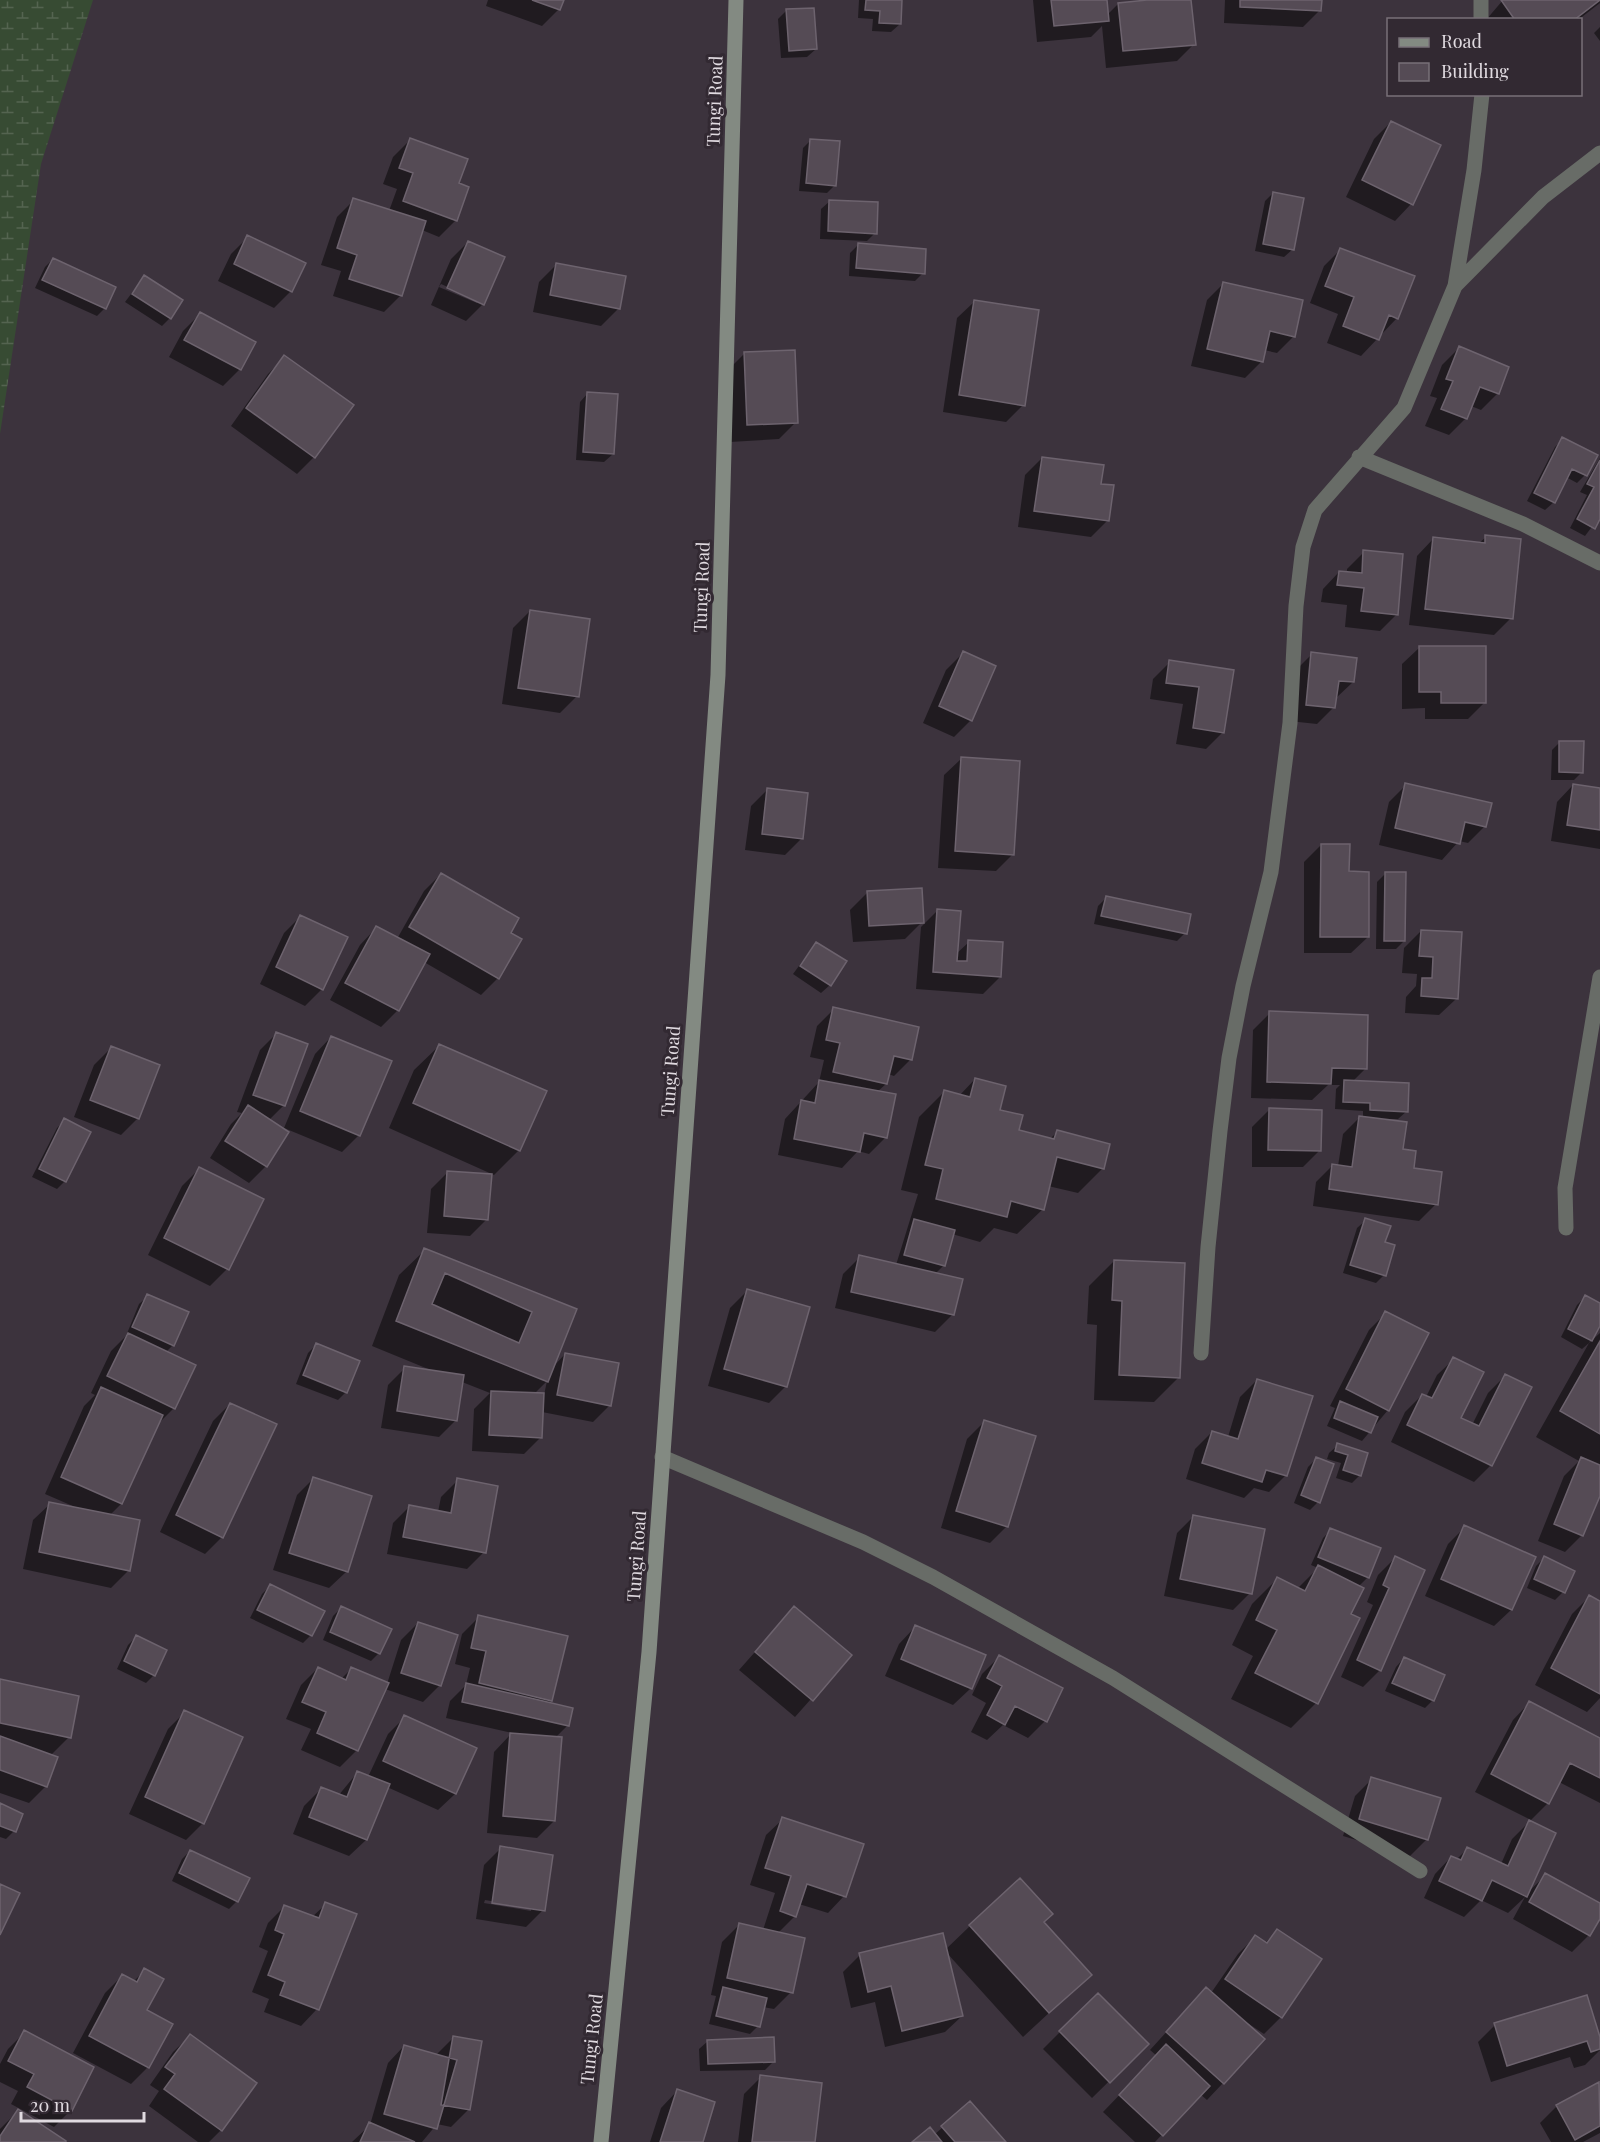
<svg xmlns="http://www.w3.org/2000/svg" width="1600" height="2142" viewBox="0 0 1600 2142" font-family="'Playfair Display',serif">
  <defs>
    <pattern id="wetland-marsh" width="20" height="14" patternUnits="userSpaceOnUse" patternTransform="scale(1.5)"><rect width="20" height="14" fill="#374b33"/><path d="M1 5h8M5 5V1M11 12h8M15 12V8" fill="none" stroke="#546450"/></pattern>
  </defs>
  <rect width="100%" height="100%" fill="#3c333d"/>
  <path fill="url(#wetland-marsh)" d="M0,0H93L41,164L0,434Z"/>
  <path fill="#0007" fill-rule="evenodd" d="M488,0H562L559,9L542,26L486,6Z
    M859,0H901L900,24L891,32L872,31L873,19L858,18Z
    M1033,0H1106L1107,15L1118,4L1189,0L1194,44L1177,61L1106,68L1102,26L1091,37L1037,42Z
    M1225,0H1320V10L1303,27L1224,23Z
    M1503,0H1600V3L1578,20H1486Z
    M786,11L816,49L807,57L781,58L778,19Z
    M1600,27V41L1594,33Z
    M1391,122L1411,204L1395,221L1346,197L1374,139Z
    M410,140L457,184L456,220L439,237L422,230L401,295L384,312L333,296L341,271L321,265L337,217L354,200L389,211L397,189L383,184L393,157Z
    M811,140L835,185L827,193L799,191L803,148Z
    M1273,193L1293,249L1284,257L1255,251L1265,201Z
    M830,201L875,233L867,241L820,239L821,209Z
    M248,237L291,291L274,308L218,281L231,254Z
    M468,242L483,304L466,321L431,305L451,259ZM441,284L477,300V303L439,287Z
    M859,244L923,273L915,281L849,276L850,253Z
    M1341,249L1397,318L1361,356L1327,343L1338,314L1310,303L1324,266Z
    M53,259L105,308L97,316L35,288L45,267Z
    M556,265L618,309L601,326L533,312L539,282Z
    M144,277L170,318L162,326L125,302Z
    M1224,283L1294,336L1277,353L1264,350L1262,361L1245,378L1191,366L1207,300Z
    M974,302L1023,405L1006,422L943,412L957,318Z
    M200,314L240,369L223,386L169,357L183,331Z
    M1459,348L1498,393L1481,410L1471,406L1466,418L1449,435L1425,426L1437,398L1430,396L1442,365Z
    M744,354L796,422L779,439L730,442L727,371Z
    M285,357L314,457L297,474L231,426L268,374Z
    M588,393L613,454L604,462L576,460L580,402Z
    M1563,439L1585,475L1577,483L1566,477L1554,502L1545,510L1527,501L1555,447Z
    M1042,458L1100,485L1108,520L1091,537L1018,527L1025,475Z
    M1600,458V516L1585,536L1570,528L1587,495L1580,492Z
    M1486,537L1511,618L1494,635L1409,625L1417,556L1433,539L1479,543Z
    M1364,552L1397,614L1380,631L1345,627L1347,605L1321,602L1323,589L1339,572L1347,573V569Z
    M530,611L577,696L560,713L502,704L513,628Z
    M1419,648L1485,702L1468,719H1425V708L1402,709V664Z
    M963,653L971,720L954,737L923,723L946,670Z
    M1312,654L1353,682L1335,699L1334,707L1317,724L1289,721L1295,671Z
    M1170,662L1232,671L1223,732L1206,749L1176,744L1183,704L1150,699L1153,679Z
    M1560,742L1582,772L1574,780H1551L1552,750Z
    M961,759L1013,854L996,871L938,868L944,775Z
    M1406,785L1485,826L1468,843L1459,841L1442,860L1379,845L1389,802Z
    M1573,785L1600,789V849L1551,841L1557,802Z
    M768,789L802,838L785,855L745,850L751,806Z
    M1321,845L1348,873L1368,937L1351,953H1304V862Z
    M441,874L509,934L498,978L481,995L424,962L398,1010L381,1027L330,1000L360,945L376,928L397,939L424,891Z
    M1385,874L1404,941L1396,949H1376L1377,882Z
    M867,893L922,922L905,939L853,942L850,910Z
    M1106,898L1185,933L1177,941L1094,924L1098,906Z
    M938,910L956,954L969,942L1000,977L983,994L916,989L921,927Z
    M301,916L322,989L305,1006L260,984L284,933Z
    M1421,931L1456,999L1439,1015L1405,1013L1406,997L1416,986L1417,974L1402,973L1404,948Z
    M816,943L830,985L821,993L793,974Z
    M834,1009L911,1059L894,1076L888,1074L886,1084L877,1092L886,1137L869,1154L858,1151L842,1168L778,1155L785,1119L819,1082L824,1060L810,1057L817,1026Z
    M1270,1013L1365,1069L1352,1082L1407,1111L1398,1119H1386L1385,1121L1412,1170L1436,1204L1419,1221L1313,1206L1316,1182L1333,1165L1338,1166L1343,1134L1360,1117L1363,1118V1111L1335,1109L1336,1089L1340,1085H1328L1312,1100L1251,1098L1253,1030Z
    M277,1033L306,1044L283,1106L269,1120L266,1166L249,1183L210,1158L231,1124L242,1113L237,1112L260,1050Z
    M331,1037L359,1135L342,1152L284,1128L315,1054Z
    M440,1045L519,1150L494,1175L389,1128L414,1070Z
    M111,1048L138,1118L121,1135L74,1117L94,1065Z
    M975,1079L1017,1131L1049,1140L1057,1132L1103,1168L1078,1193L1048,1186L1043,1209L1017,1234L994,1228L980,1242L952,1234L944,1265L935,1274L961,1280L952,1315L935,1332L835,1308L843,1274L860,1257L896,1265L918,1194L901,1190L919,1117L944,1092L959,1096Z
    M1269,1110L1320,1150L1303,1167H1252V1127Z
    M65,1120V1181L57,1189L32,1177L57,1128Z
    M199,1169L227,1269L210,1286L148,1255L182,1186Z
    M447,1173L487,1219L470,1236L427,1233L431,1189Z
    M1366,1220L1384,1243V1275L1376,1283L1343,1273L1357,1228Z
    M425,1250L575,1309L553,1367L565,1354L610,1405L593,1422L542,1412L541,1437L524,1454L472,1451L474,1409L490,1393L462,1382L456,1420L439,1437L381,1428L388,1385L405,1368L433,1371L372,1346L399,1275ZM547,1381L544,1395L534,1394Z
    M1114,1261L1179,1377L1154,1402L1094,1400L1097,1325L1087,1324L1089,1286Z
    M747,1291L786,1386L769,1403L708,1386L730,1308Z
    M148,1296L173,1345L166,1352L174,1408L157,1425L121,1504L109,1516L138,1521L128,1571L111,1588L23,1569L33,1520L50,1504L75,1507L45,1494L84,1406L95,1395L91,1393L111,1351L126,1336L139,1304Z
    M1585,1297L1600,1305V1323L1589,1343L1600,1333V1492L1582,1535L1565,1552L1538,1541L1564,1476L1579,1461L1536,1437L1589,1343L1582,1349L1561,1337L1577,1305Z
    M1386,1313L1388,1410L1362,1441L1327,1426L1335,1408L1330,1406L1369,1330Z
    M316,1345L346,1392L338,1400L296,1384L308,1353Z
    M1454,1359L1459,1418L1472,1425L1488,1393L1505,1376L1530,1388L1490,1466L1474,1482L1391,1442L1405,1412L1422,1395L1426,1397L1437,1375Z
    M1257,1380L1286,1475L1269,1492L1254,1488L1244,1498L1186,1479L1195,1449L1212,1432L1228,1437L1240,1397Z
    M230,1404L222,1537L205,1554L160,1532L213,1421Z
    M984,1422L1007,1526L990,1543L941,1528L967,1439Z
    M1338,1445L1366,1454L1360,1475L1352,1483L1336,1478L1341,1463L1327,1459L1329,1453Z
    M1316,1459L1318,1502L1310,1510L1294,1503L1308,1467Z
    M314,1478L370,1497L346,1572L329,1588L273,1570L297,1495Z
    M458,1480L484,1552L467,1569L387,1554L393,1523L410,1506L438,1512L441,1497Z
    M1194,1516L1250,1593L1233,1610L1164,1596L1177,1533Z
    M1465,1527L1511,1610L1494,1626L1425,1596L1448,1544Z
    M1331,1530L1368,1577L1358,1587L1316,1703L1291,1728L1231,1699L1253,1656L1232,1645L1252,1604L1277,1579L1297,1589L1318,1568L1311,1565L1323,1538Z
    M1395,1558L1380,1670L1363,1687L1341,1677L1373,1605L1367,1602L1378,1575Z
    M1544,1558L1563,1592L1555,1600L1527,1588L1536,1566Z
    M270,1586L311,1635L303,1643L250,1618L262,1594Z
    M1589,1597L1600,1603V1698L1587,1712L1535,1685L1572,1614Z
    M341,1608L379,1653L371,1661L323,1640L333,1616Z
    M794,1608L850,1655L795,1717L739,1670Z
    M479,1617L551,1701L548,1704L568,1725L555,1738L554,1821L537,1838L487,1833L494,1752L512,1733L446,1718L450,1701L466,1685L470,1668L455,1664L462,1634Z
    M418,1623L440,1685L423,1702L385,1689L357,1750L340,1767L301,1750L311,1729L286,1719L301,1685L318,1668L341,1679L352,1668L387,1684L401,1640Z
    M915,1627L984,1656L970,1689L953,1705L885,1676L899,1644Z
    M136,1637L154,1675L146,1683L117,1669L128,1645Z
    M999,1657L1061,1688L1045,1721L1028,1738L1003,1725L987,1740L971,1732L986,1703L972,1695L982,1674Z
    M1404,1658L1433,1700L1425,1708L1385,1691L1396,1667Z
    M0,1681L69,1737L50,1756L46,1786L29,1803L0,1793Z
    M1529,1703L1600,1740V1803L1559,1782L1548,1803L1531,1820L1475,1792L1513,1720Z
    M185,1712L203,1823L186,1840L129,1814L168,1729Z
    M405,1717L475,1749L455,1794L438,1810L387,1787L366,1840L349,1856L293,1834L304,1806L321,1789L338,1796L357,1773L368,1777L388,1734Z
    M1372,1779L1427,1839L1410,1856L1343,1836L1355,1796Z
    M0,1805L22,1814L14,1831L6,1839L0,1837Z
    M783,1819L844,1896L828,1913L799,1904L795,1916L777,1934L791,1992L774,2009L763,2007L758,2026L750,2034L709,2024L716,1996L711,1995L722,1942L739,1925L763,1930L775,1893L750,1885L766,1835Z
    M1529,1822L1527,1893L1546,1875L1600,1905V1916L1589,1935L1572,1952L1513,1919L1525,1897L1508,1913L1481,1900L1464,1917L1424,1898L1435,1874L1451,1857L1456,1860L1468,1848L1501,1864L1512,1839Z
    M501,1848L543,1910L526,1927L476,1919L484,1865ZM485,1900L531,1908V1911L484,1903Z
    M190,1851L237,1901L229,1909L172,1881L182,1859Z
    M326,1904L317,2009L301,2026L264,2012L269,1999L252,1992L268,1951L259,1947L268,1923L285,1906L312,1917Z
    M1042,1923L1090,1975L1023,2037L946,1952L962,2016L945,2032L885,2047L875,2002L851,2008L843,1972L860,1955L945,1950L970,1926Z
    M1277,1931L1281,2017L1264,2034L1246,2022L1223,2083L1207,2100L1200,2094L1155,2142H1135L1103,2112L1157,2056L1150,2050L1190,2006L1211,1993L1238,1954L1255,1937L1265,1943Z
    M145,1970L148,2067L131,2084L73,2053L105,1993L122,1976L133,1982Z
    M1495,2025L1600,2042V2050L1585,2065L1574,2068L1570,2057L1491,2082L1478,2042Z
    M25,2032L71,2110L54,2127L11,2104L18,2091L0,2082V2064L8,2049Z
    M1060,2032L1147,2044L1092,2098L1043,2049Z
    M190,2036L221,2130L209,2142H198L149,2106L159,2091L150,2085L173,2052Z
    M454,2037L468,2110L451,2127L437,2124L422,2142H352L370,2125L388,2063L404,2046L436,2055Z
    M708,2041L773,2062L765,2070L700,2071L699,2049Z
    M761,2077L813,2142H738L744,2094Z
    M1598,2084L1600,2133L1583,2142H1551L1540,2123L1557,2106Z
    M677,2091L701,2142H650L661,2108Z
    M970,2103L1004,2142H915L934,2135Z
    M18,2111L0,2142V2129Z"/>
  <path fill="#554b55" stroke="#6d636e" stroke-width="1.5" fill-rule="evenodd" d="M532,0H564L560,10Z
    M866,0H902L901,24L879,23L880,11L865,10Z
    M1051,0H1107L1109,21L1054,26Z
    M1147,0H1191L1196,45L1123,51L1118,3Z
    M1240,0H1322L1321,11L1240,7Z
    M1501,0H1600L1574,20H1515Z
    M814,8L817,49L789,51L786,9Z
    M1391,121L1441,145L1413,205L1362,180Z
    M410,138L468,159L459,183L469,187L457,221L403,201L413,173L399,168Z
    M810,139L840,141L836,186L806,183Z
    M1273,192L1304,198L1294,250L1263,244Z
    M353,198L426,221L402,296L349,279L357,255L337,248Z
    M829,200L878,202L877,234L828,231Z
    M247,235L306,263L292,292L234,264Z
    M468,241L505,257L484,305L447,288Z
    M858,243L926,249L925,274L856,268Z
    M1340,248L1415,276L1398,319L1389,315L1379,340L1343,326L1354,297L1325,286Z
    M53,258L116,287L106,309L42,280Z
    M556,263L626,276L620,309L550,295Z
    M144,275L183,300L171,319L132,294Z
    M1223,282L1303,300L1295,337L1270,331L1263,362L1207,349Z
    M974,300L1039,310L1025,406L959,395Z
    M200,312L256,342L241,370L184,340Z
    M1459,346L1509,367L1499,394L1480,387L1467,419L1441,409L1453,381L1446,379Z
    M795,350L798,423L747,425L744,352Z
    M284,355L354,405L315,458L246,408Z
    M587,392L618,394L614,454L583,452Z
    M1562,437L1598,455L1587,476L1572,469L1555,503L1534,493Z
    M1042,457L1104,465L1101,484L1114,485L1109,521L1034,511Z
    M1600,460V519L1595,529L1577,519L1594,487L1587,484Z
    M1485,535L1521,539L1513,619L1425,609L1433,537L1485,543Z
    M1363,550L1403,554L1398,615L1361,611L1364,588L1337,585L1339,571L1362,573Z
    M530,610L590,619L579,697L518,688Z
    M1419,646H1486V703H1441V692H1419Z
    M963,651L996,666L972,721L939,706Z
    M1311,652L1357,658L1354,682L1339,681L1335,708L1306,705Z
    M1169,660L1234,670L1224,733L1193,728L1199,687L1166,683Z
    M1559,741H1584L1583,773L1559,772Z
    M961,757L1020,761L1014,855L955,851Z
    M1405,783L1492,803L1486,827L1465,822L1460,844L1395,828Z
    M1573,784L1600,788V830L1567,825Z
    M767,788L808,793L803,839L762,834Z
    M1321,844H1350L1349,871L1369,872V937H1320Z
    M1385,872H1406L1405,941H1384Z
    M441,873L519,918L511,933L522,939L499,979L409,927Z
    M922,888L924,923L869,926L867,891Z
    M1106,896L1191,914L1187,934L1101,916Z
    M937,909L961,911L957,961H967L968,940L1003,942L1001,977L933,972Z
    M300,915L348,937L323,990L276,967Z
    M376,926L430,954L399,1011L345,983Z
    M1421,930L1462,932L1458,999L1421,996L1422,978H1432L1433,957L1419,956Z
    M816,942L847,961L831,986L800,966Z
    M833,1007L919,1027L912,1060L894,1056L887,1084L833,1072L840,1043L826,1040Z
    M1269,1011L1368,1015L1367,1069L1332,1068L1331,1084L1267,1082Z
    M276,1032L308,1044L285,1106L253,1095Z
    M331,1036L392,1061L360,1136L300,1111Z
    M439,1044L547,1091L520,1151L413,1103Z
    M111,1046L160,1065L139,1119L90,1100Z
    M975,1078L1006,1086L1000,1110L1023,1115L1019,1130L1054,1139L1057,1130L1110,1144L1104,1169L1057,1157L1044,1210L1011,1201L1007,1217L936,1199L943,1169L925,1165L944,1090L970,1097Z
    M819,1080L896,1094L887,1138L864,1133L860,1152L794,1139L801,1100L815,1103Z
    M1344,1080L1409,1083L1408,1112L1370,1110V1103L1343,1102Z
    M248,1105L289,1132L267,1167L225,1141Z
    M1269,1108L1322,1110L1321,1151L1268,1150Z
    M1359,1116L1407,1122L1403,1149L1416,1151L1414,1168L1442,1172L1438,1205L1329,1189L1332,1164L1352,1167Z
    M64,1118L91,1132L66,1182L39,1169Z
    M199,1167L264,1199L229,1270L164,1238Z
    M447,1171L492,1174L488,1220L444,1216Z
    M1365,1218L1391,1226L1385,1242L1395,1245L1386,1276L1350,1265Z
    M914,1219L955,1230L945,1266L904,1255Z
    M424,1248L577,1309L548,1382L396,1321ZM445,1273L532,1312L519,1343L432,1304Z
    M859,1255L963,1279L954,1315L851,1292Z
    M1114,1260L1185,1263L1180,1378L1119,1375L1122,1301L1112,1300Z
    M747,1289L810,1307L787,1387L724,1369Z
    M147,1294L189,1312L174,1346L132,1327Z
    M1585,1295L1600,1303V1326L1592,1341L1568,1329Z
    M1385,1311L1429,1333L1389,1411L1346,1389Z
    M128,1333L196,1365L175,1409L107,1376Z
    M1600,1341V1434L1560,1411Z
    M316,1343L360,1361L347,1393L303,1375Z
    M565,1353L619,1363L611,1406L557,1395Z
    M1453,1357L1484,1372L1461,1418L1479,1426L1505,1374L1532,1387L1492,1466L1407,1425L1422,1394L1432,1398Z
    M404,1366L464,1375L457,1421L397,1411Z
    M1257,1379L1313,1396L1287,1476L1266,1470L1262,1482L1202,1463L1212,1431L1238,1439Z
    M101,1387L163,1415L122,1504L61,1477Z
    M491,1391L544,1393L542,1438L489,1435Z
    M1340,1401L1378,1417L1371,1433L1334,1418Z
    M230,1403L277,1424L223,1538L176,1515Z
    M984,1420L1036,1436L1008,1527L956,1511Z
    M1337,1443L1368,1453L1361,1476L1343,1470L1348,1455L1335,1451Z
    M1316,1457L1334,1464L1320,1503L1301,1495Z
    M1581,1457L1600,1465V1496L1583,1536L1554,1524Z
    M313,1477L372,1496L348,1572L289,1553Z
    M457,1478L498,1486L486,1553L403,1537L409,1505L451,1513Z
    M49,1502L140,1520L130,1571L39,1552Z
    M1193,1515L1265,1529L1252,1594L1180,1579Z
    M1464,1525L1536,1557L1512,1610L1441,1579Z
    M1330,1528L1381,1548L1369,1578L1318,1557Z
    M1395,1556L1425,1570L1381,1671L1357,1660L1389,1588L1383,1585Z
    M1544,1556L1575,1571L1565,1593L1534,1579Z
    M1318,1565L1364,1588L1351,1614L1360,1618L1318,1704L1255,1673L1277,1630L1256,1620L1277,1577L1305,1591Z
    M270,1584L325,1611L312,1636L257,1610Z
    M1589,1595L1600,1601V1694L1551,1668Z
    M341,1606L392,1629L380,1654L330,1632Z
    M794,1606L852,1655L813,1701L755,1652Z
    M478,1615L568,1636L552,1701L479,1683L486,1651L471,1648Z
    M418,1622L458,1635L441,1686L401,1673Z
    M915,1625L986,1655L972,1689L901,1659Z
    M136,1635L167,1650L155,1676L124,1661Z
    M999,1655L1063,1688L1047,1722L1015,1706L1005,1725L987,1715L1002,1686L987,1678Z
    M1404,1657L1445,1675L1434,1701L1392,1683Z
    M318,1667L346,1680L351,1667L389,1683L358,1751L317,1733L326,1712L302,1702Z
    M0,1679L79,1696L71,1738L0,1723Z
    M466,1683L573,1708L569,1726L462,1702Z
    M1529,1701L1600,1738V1778L1570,1763L1549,1804L1491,1774Z
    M184,1710L243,1737L204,1824L145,1797Z
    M404,1715L477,1748L456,1794L383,1761Z
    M510,1733L562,1737L555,1821L503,1816Z
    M0,1736L58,1757L47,1787L0,1770Z
    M357,1771L390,1784L367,1840L309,1817L321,1787L347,1797Z
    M1371,1777L1441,1798L1428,1840L1359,1819Z
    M0,1803L23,1814L16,1832L0,1826Z
    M782,1817L864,1844L846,1897L807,1884L796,1917L780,1911L791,1876L765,1868Z
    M1529,1820L1556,1833L1527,1897L1492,1880L1482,1901L1439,1881L1451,1856L1461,1860L1467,1847L1508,1866Z
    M500,1846L553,1855L545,1911L492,1903Z
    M190,1850L250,1878L238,1902L179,1873Z
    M1545,1873L1600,1903V1919L1590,1936L1529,1902Z
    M1020,1878L1053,1914L1044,1922L1092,1975L1049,2013L969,1925Z
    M0,1884L20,1893L0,1935Z
    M325,1902L357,1914L319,2010L280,1995L285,1982L268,1975L284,1934L275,1930L284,1905L319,1918Z
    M739,1923L805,1938L793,1993L727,1978Z
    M1277,1929L1322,1959L1282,2018L1225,1979L1255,1935L1267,1943Z
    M943,1933L963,2016L902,2031L891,1986L868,1992L859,1953Z
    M144,1968L164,1979L147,2010L173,2024L149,2068L89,2036L122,1974L137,1982Z
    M723,1987L767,1998L760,2027L716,2016Z
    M1206,1987L1265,2039L1224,2084L1166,2032Z
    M1098,1993L1149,2044L1110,2083L1059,2031Z
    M1587,1995L1600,2037V2049L1591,2052L1587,2041L1507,2066L1494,2023Z
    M24,2030L94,2067L72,2111L27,2087L34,2074L8,2061Z
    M190,2034L257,2083L222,2131L164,2089L175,2074L165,2067Z
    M453,2036L482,2041L470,2110L441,2105Z
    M774,2037L775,2062L708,2064L707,2040Z
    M1166,2044L1210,2086L1163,2136L1119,2095Z
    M404,2045L457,2060L437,2129L384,2114Z
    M760,2075L822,2083L815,2142H752Z
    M1599,2082L1600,2126L1575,2140L1556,2105Z
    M677,2089L715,2102L703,2142H660Z
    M970,2101L1006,2142H955L941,2126Z
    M18,2109L66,2141V2142H0V2136Z
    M369,2122L415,2142H360Z
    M930,2127L942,2142H912Z"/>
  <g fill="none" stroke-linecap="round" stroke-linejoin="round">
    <path stroke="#686c67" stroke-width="15" d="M1481,0V20
      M1455,286L1543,197L1600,153
      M1359,457L1523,524L1600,563
      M1566,1228L1565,1188L1600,977
      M1201,1353L1208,1247L1220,1131L1229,1058L1243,986L1271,872L1290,723L1296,606L1303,547L1315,510L1404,408L1455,286L1474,170L1482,94
      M662,1457L863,1542L933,1577L1113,1678L1420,1871"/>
    <path stroke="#838a82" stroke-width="15" d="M601,2142L649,1652L718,675L736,0"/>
  </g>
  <g text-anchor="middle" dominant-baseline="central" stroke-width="6" stroke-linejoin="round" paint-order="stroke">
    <g font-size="18" fill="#e0dae0" stroke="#322932">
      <text transform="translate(714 101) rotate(-88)">Tungi Road</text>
      <text transform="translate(701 587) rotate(-88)">Tungi Road</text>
      <text transform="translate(670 1071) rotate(-86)">Tungi Road</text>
      <text transform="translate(636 1556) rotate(-86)">Tungi Road</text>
      <text transform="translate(591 2039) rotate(-84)">Tungi Road</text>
    </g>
  </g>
  <rect x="1387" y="18" width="195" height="78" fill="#322932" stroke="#787078" stroke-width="1.5"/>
  <rect x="1399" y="38" width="30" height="9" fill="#838a82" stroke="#787078" stroke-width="1.5"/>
  <text x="1441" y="48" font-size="18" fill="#e0dae0">Road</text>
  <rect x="1399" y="63" width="30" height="18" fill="#554b55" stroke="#787078" stroke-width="1.5"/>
  <text x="1441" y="78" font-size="18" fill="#e0dae0">Building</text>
  <path d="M21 2112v9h123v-9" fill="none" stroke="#e0dae0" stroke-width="3"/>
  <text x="30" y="2112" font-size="18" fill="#e0dae0" stroke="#322932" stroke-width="4.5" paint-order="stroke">20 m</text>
</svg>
